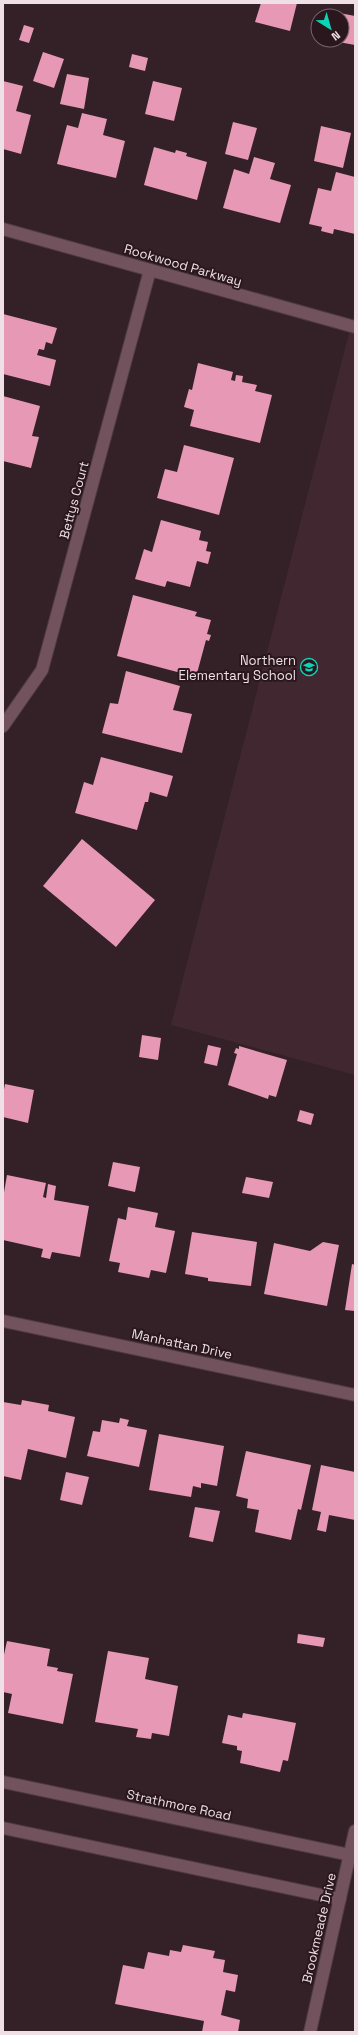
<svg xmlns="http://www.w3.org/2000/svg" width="358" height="2035" viewBox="0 0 358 2035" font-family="'Space Grotesk',sans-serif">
  <rect width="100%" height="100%" fill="#342027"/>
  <path fill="#412730" d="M355,310V1075L171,1025Z"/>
  <path fill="#e698b4" d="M261,3H297L290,31L255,22Z
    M329,11L355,16V45L333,41L342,40V16H328Z
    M24,25L34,28L29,43L19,40Z
    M43,52L64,59L54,88L33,81Z
    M132,54L148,58L145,71L129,67Z
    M67,74L89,78L84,109L60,104Z
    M3,81L23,86L16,111L31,115L21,154L3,149Z
    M153,81L182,88L174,121L145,114Z
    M82,113L107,119L103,135L125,141L116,178L57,164L67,125L78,128Z
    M233,122L257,128L248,160L225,154Z
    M321,126L351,133L343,168L314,161Z
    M154,147L175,153L176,150L187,153L186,156L207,162L197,200L144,185Z
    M254,157L275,163L270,179L291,185L280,223L223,208L234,169L249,174Z
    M336,172L355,177V234L334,229L333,234L321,231L322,227L309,224L318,188L331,191Z
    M3,314L57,328L52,344L46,342L44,350L39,349L37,355L56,360L50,386L3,374Z
    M198,363L233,372L231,380L235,381L236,375L243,376L242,382L257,385L255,391L272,395L260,443L190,426L194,410L184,407L189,389L192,390Z
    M3,396L40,406L32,436L39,437L31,468L3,461Z
    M184,445L234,458L219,515L157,498L165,469L177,472Z
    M161,520L201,531L199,540L208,542L206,551L211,552L208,564L197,561L190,587L167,581L165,587L135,579L144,549L152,552Z
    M133,595L197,612L195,616L211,620L207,634L211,635L209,641L206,640L196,677L117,656Z
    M126,671L180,686L173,710L192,714L182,753L102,733L110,703L118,704Z
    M101,757L173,776L167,797L150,792L148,802H145L137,830L75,813L84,782L93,785Z
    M82,839L155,900L116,947L43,886Z
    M142,1035L161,1038L158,1060L139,1057Z
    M208,1045L221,1048L217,1066L204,1063Z
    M239,1046L287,1060L276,1097L269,1095L268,1099L228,1085L237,1054L234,1053L236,1048L239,1049Z
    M5,1084L34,1090L28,1123L3,1117V1095Z
    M300,1110L314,1114L311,1125L297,1121Z
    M113,1162L140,1167L135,1192L108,1186Z
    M7,1175L46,1183L43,1197L46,1198L48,1184L56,1186L54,1200L89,1206L80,1257L52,1252L50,1259L41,1257L43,1249L3,1240V1198Z
    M246,1177L273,1182L269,1198L242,1193Z
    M128,1207L158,1213L155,1227L175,1231L166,1273L151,1270L149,1278L118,1272L120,1263L109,1261L118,1218L126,1220Z
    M192,1232L257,1242L251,1286L208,1281V1278L185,1274Z
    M323,1242L339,1245L327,1306L264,1294L274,1243L310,1251Z
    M352,1264L355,1265V1311L345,1310Z
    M22,1400L49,1405L48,1411L75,1417L66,1458L28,1449L21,1480L3,1476V1402L21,1405Z
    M120,1418L129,1420L127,1426L147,1430L139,1467L87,1456L93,1431L100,1432L102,1420L119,1423Z
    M159,1434L224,1446L217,1486L201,1483V1488L193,1486L191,1497L149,1490Z
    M246,1451L311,1465L301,1510L298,1509L291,1540L255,1532L259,1510L247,1508L248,1499L236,1496Z
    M321,1465L355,1472V1520L329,1515L326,1532L317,1530L321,1512L312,1510Z
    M66,1472L89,1477L82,1505L60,1500Z
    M195,1507L220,1511L213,1542L189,1537Z
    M298,1634L325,1638L323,1647L297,1643Z
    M7,1641L50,1649L47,1666L58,1668L57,1671L73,1674L63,1724L8,1713L12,1694L3,1692V1659Z
    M108,1651L149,1658L145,1679L178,1686L169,1736L152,1733L151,1739L136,1737L138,1729L95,1722Z
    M243,1713L296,1723L288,1761L283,1760L280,1772L240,1763L242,1751L237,1750V1746L222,1743L228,1715L242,1718Z
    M183,1945L215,1951L213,1958L225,1960L223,1972L238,1975L235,1992L226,1990L221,2015L240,2020L238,2032H202L204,2021L115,2004L123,1965L144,1969L148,1952L169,1956L170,1950L181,1952Z"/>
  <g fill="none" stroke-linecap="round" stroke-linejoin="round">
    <g stroke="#4e3b41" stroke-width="14">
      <path id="street" d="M3,229L355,327
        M3,726L42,670L150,270
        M3,1321L355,1395
        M3,1782L350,1855
        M3,1828L340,1899
        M310,2032L355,1831"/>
    </g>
    <use href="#street" stroke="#72525d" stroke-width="12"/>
  </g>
  <defs>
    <g id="school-ring" transform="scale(0.9)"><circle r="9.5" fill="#2a171e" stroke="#0bd5b5" stroke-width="1.5"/><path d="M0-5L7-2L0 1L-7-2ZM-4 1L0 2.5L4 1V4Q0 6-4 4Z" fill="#0bd5b5"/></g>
  </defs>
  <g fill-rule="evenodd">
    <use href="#school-ring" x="309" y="667"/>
  </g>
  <g text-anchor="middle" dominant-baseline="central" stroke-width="4" stroke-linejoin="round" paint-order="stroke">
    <g font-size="13" fill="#eee0e4" stroke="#2a171e">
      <text transform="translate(183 265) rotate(16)">Rookwood Parkway</text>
      <text transform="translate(74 500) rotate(-75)">Bettys Court</text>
      <text transform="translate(182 1344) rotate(12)">Manhattan Drive</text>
      <text transform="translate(179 1805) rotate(12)">Strathmore Road</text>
      <text transform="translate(319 1928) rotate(-77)">Brookmeade Drive</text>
    </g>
    <g font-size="13" fill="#eee0e4" stroke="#2a171e" text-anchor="end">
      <text x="296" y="660">Northern<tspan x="296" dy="15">Elementary School</tspan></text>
    </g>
  </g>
  <rect width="358" height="2035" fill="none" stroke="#eee0e4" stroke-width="8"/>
  <g transform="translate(330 28) rotate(143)"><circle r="19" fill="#2a171e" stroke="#78676d"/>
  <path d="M0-3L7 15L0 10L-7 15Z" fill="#0bd5b5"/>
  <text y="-6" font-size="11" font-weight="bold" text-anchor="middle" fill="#eee0e4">N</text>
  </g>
</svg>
